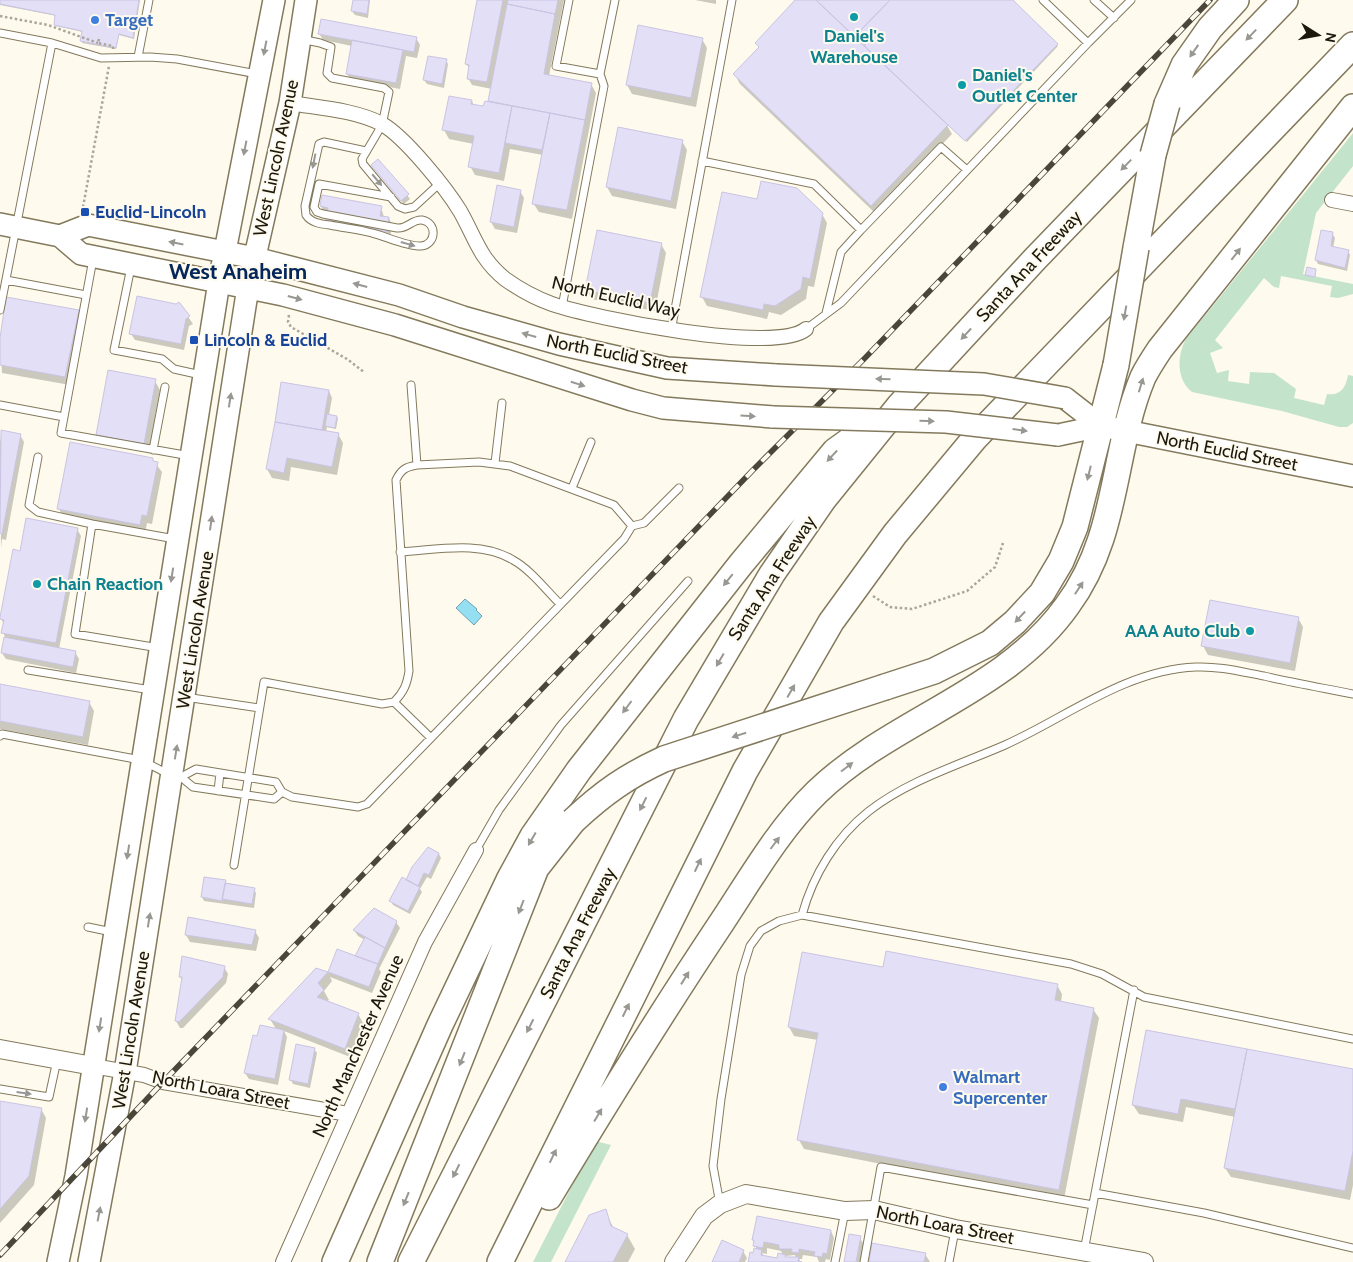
<svg xmlns="http://www.w3.org/2000/svg" width="1353" height="1262" viewBox="0 0 1353 1262" font-family="Cabin,sans-serif">
  <rect width="100%" height="100%" fill="#fefaed"/>
  <path fill="#c3e3cb" d="M1353,133V166L1316,213L1303,274L1353,284V294L1338,298L1330,297L1332,286L1281,276L1279,288L1274,287L1264,278L1215,340L1223,348L1210,353L1217,373L1229,370L1228,381L1249,384L1250,372L1274,373L1296,389L1294,398L1324,405L1327,394C1341,396 1346,387 1348,375L1353,376V423L1347,427H1339L1282,411L1192,392C1176,380 1177,355 1186,339Z
    M595,1141L611,1145L551,1262H533Z"/>
  <path fill="#95dff3" stroke="#71a3ae" d="M465,599L477,609L476,610L482,616L474,625L456,608Z"/>
  <path fill="#0003" fill-rule="evenodd" d="M0,0H140L134,39L119,35L116,49L82,43L83,32L56,26L57,16L0,5Z
    M354,0H370L368,18L355,15L352,11Z
    M479,0H564L549,76L591,84L596,93L572,219L539,212L533,203L543,155L510,149L504,181L475,175L470,166L474,144L449,139L444,130L472,101L474,106L484,108L489,103L492,89L472,85L468,78L470,69L466,64Z
    M695,0H716V4Z
    M797,0H1011L1058,46L967,142L945,122L952,134L876,214L740,84L735,75L760,49L756,43Z
    M319,33L416,38L420,45L417,58L406,56L400,89L351,80L347,74L352,46L323,40Z
    M702,39L707,48L696,107L632,94L627,85Z
    M446,60L448,64L444,88L427,84L424,80Z
    M619,129L682,141L687,150L676,209L612,196L607,187Z
    M375,169L407,195L410,199L404,204Z
    M498,187L520,191L524,198L517,233L495,229L491,222Z
    M321,206L381,207L384,217L389,218L392,225L390,238L331,227Z
    M822,214L827,223L814,287L808,286L806,299L781,315L769,312L767,319L707,306L702,297Z
    M1332,233L1335,238L1333,248L1348,251L1350,255L1347,271L1318,264L1316,260Z
    M661,244L666,253L655,311L591,299L586,290Z
    M179,304L193,324L189,326L184,350L135,340L131,334Z
    M78,311L84,320L70,385L2,373L0,342Z
    M155,381L160,390L149,452L102,444L97,435Z
    M329,391L332,398L329,415L338,418L336,429L327,427L326,432L338,434L343,443L337,475L291,467L289,481L272,478L267,469L276,422Z
    M2,432L20,435L24,442L6,540L2,539L1,548L0,443Z
    M152,459L162,472L152,524L147,523L145,533L64,518L59,509Z
    M77,529L81,536L59,649L75,652L79,659L76,673L6,659L2,653L5,637L3,632L4,624L1,619L21,552Z
    M1298,618L1303,627L1295,671L1208,655L1203,646Z
    M0,685L89,702L94,711L88,745L0,729Z
    M428,849L439,854L441,858L431,879L427,877L420,889L422,892L410,914L393,905L391,901Z
    M205,878L254,889L256,893L254,908L204,901L202,897Z
    M396,922L400,928L379,969L381,972L372,993L330,977L332,981L324,991L329,1000L326,1002L358,1014L363,1023L350,1057L284,1031L287,1037L278,1085L249,1079L245,1073L258,1037L276,1029L270,1019L317,969L329,973L338,950L356,957L365,940L358,936L354,930Z
    M255,931L259,938L256,951L190,942L186,935Z
    M224,967L228,974L226,983L183,1028H180L176,1021L182,981L180,976Z
    M884,969L1057,985L1062,994L1061,1002L1093,1009L1099,1018L1064,1199L804,1149L799,1140L818,1040L794,1036L789,1027Z
    M1147,1032L1353,1071V1185L1350,1200L1231,1177L1225,1168L1235,1117L1186,1107L1183,1122L1139,1114L1133,1105Z
    M314,1049L317,1053L310,1088L293,1084L291,1080Z
    M0,1102L41,1109L46,1118L34,1185L0,1223Z
    M605,1211L614,1229L627,1235L635,1249L628,1262H567Z
    M831,1231L834,1238L830,1260L826,1259L825,1262H815H819L817,1257L803,1255L802,1259H799L801,1262H750L757,1250L753,1240ZM767,1248L781,1251L783,1255L778,1259L764,1256L762,1253L767,1254ZM795,1255L796,1258L787,1259L785,1256Z
    M860,1238L865,1247L862,1262H845Z
    M743,1251L747,1258L745,1262H713Z
    M925,1254L930,1262H870Z"/>
  <path fill="#e3dff6" stroke="#cac4e3" d="M0,0H139L133,38L119,34L116,48L80,41L82,31L54,25L55,15L0,4Z
    M353,0H369L367,14L351,11Z
    M477,0H503L487,82L467,79L469,65L465,64Z
    M508,0H558L555,14L507,4Z
    M795,0H816L948,125L871,206L733,74L759,47L755,43Z
    M816,0H890L858,33L867,42L864,46Z
    M890,0H1013L1058,44L965,141L864,46L867,42L858,33Z
    M507,4L555,14L544,74L592,83L585,120L488,101Z
    M321,19L417,37L414,52L318,34Z
    M638,25L703,38L691,98L626,85Z
    M352,40L403,50L396,83L346,74Z
    M428,56L447,59L442,84L423,80Z
    M449,96L472,100L471,104L483,106L485,101L512,106L499,173L468,167L474,136L442,130Z
    M512,106L550,113L542,150L505,143Z
    M550,113L585,120L567,210L532,204Z
    M618,127L683,140L671,201L606,187Z
    M378,159L409,194L401,201L371,165Z
    M761,181L797,188L823,213L810,279L803,277L801,289L775,306L764,304L763,310L700,297L722,192L757,199Z
    M497,185L521,190L514,227L490,222Z
    M322,195L382,206L380,216L389,217L387,232L326,220L328,208L320,206Z
    M597,230L662,243L650,303L585,290Z
    M1321,230L1333,232L1331,246L1349,250L1345,268L1315,260Z
    M1307,267L1316,269L1315,277L1305,275Z
    M137,296L176,304L179,302L190,316L186,319L181,344L129,334Z
    M6,297L79,310L65,377L0,365V338Z
    M108,370L156,379L144,444L96,435Z
    M281,382L329,390L322,430L275,422Z
    M327,414L337,416L335,428L325,426Z
    M275,422L339,433L332,467L287,458L284,473L266,469Z
    M1,430L21,434L2,534L0,533Z
    M70,442L153,458V461L158,462L147,516L142,515L140,525L57,509Z
    M26,518L78,528L56,643L1,633L4,620L0,619V617L13,549L20,551Z
    M1210,600L1299,617L1290,663L1201,646Z
    M4,637L76,651L73,667L1,653Z
    M0,684L90,701L83,737L0,721Z
    M428,847L439,853L429,875L424,873L418,886L406,880L412,867Z
    M204,877L226,880L222,901L201,897Z
    M402,877L420,887L408,911L389,901Z
    M225,883L255,888L252,904L222,899Z
    M374,908L397,921L385,948L353,930Z
    M188,917L256,930L252,945L185,935Z
    M365,937L385,948L378,964L355,956Z
    M337,949L378,964L369,987L328,972Z
    M886,951L1058,984L1055,1000L1094,1008L1059,1190L797,1140L818,1033L788,1027L802,952L883,967Z
    M182,956L225,966L223,977L179,1022L175,1021L182,977H179Z
    M316,968L328,972L318,983L324,990L317,997L359,1013L345,1049L268,1019Z
    M260,1025L284,1030L275,1079L244,1073L253,1035L257,1036Z
    M1146,1030L1247,1049L1235,1109L1181,1099L1178,1114L1132,1105Z
    M296,1044L315,1048L308,1084L289,1080Z
    M1247,1049L1353,1069V1151L1345,1191L1224,1168Z
    M0,1101L42,1108L29,1176L0,1209Z
    M606,1209L611,1226L628,1234L613,1262H565L589,1215Z
    M757,1216L831,1230L827,1254L823,1253L822,1257L814,1256L815,1252L799,1249V1253L791,1252L792,1249H779V1245L764,1242L763,1248L753,1246L754,1240H752Z
    M849,1234L861,1236L856,1262H844Z
    M722,1240L744,1250L739,1262H712Z
    M872,1243L926,1253L924,1262H869Z
    M754,1248L762,1250L761,1255L777,1258L778,1253L786,1255L785,1257H799L798,1261L802,1262H748L750,1252L753,1253Z"/>
  <g fill="none" stroke-linecap="round" stroke-linejoin="round">
    <g stroke="#83795c" stroke-width="9">
      <path id="service" d="M569,0L556,66L600,74
        M1094,0L1114,18
        M0,33L52,43L101,58L150,57L177,59L257,74
        M301,39L320,43L331,47L327,73L332,78L384,88L389,92L382,125L362,159L363,164L398,206L405,209L414,207L439,184
        M1088,43L1131,0
        M138,57L149,0
        M366,151L324,142L319,144L305,206L306,215C311,223 321,224 330,225C344,228 358,229 372,233C385,236 408,247 421,246C436,245 438,223 422,220C412,219 408,229 397,228L323,214L317,212L314,207L319,184L391,197
        M702,161L814,184L861,230L841,252L826,313
        M861,230L941,147L967,170
        M131,267L114,350L162,359L174,369L201,375
        M6,280L86,295
        M562,307L604,86L600,74L615,0
        M0,310L52,43
        M806,329L841,303L1088,43L1043,0
        M671,331L732,0
        M411,385L417,465
        M0,405L64,417L61,433L190,456
        M64,417L93,259
        M153,450L165,387
        M38,457L29,505L38,512L92,524
        M495,463L502,403
        M572,488L591,442
        M400,552C437,550 480,540 513,560C531,570 546,590 560,604
        M159,648L75,634L92,524L175,539
        M28,670L151,690
        M185,697L259,708
        M394,702C404,692 407,684 409,671L396,480C401,470 405,467 417,465L479,462L510,466L614,505L632,526
        M0,736L2,734L130,758L143,761L172,776L181,777L193,787L274,799L282,792L276,782L196,769L181,777
        M218,791L220,773
        M282,792L292,797L358,807L367,804L624,539L632,526L644,523L679,488
        M476,850L499,810L561,725L688,581
        M234,865L264,682L382,704L394,702L431,738
        M802,915C813,875 836,837 869,811C909,780 959,765 1005,745C1067,717 1125,670 1196,667C1219,666 1242,672 1264,676C1293,683 1323,688 1353,694
        M88,927L112,932
        M0,1089L49,1097L57,1060
        M1095,1193L1204,1213L1353,1248
        M720,1204L713,1166L721,1099L741,975L750,946L761,931L779,921L802,915L1071,964L1102,974L1144,997L1353,1039
        M1084,1251L1134,990
        M835,1262L845,1211
        M864,1262L881,1167L1093,1205
        M949,1262L955,1230"/>
    </g>
    <g stroke="#83795c" stroke-width="16">
      <path id="minor" d="M290,103C320,108 355,110 382,124C405,137 446,188 460,211C475,237 479,258 505,279C519,289 535,298 552,304C593,318 775,355 806,329
        M1332,200L1353,204
        M93,1066L144,1075L163,1082L348,1114
        M283,1262L425,942L476,850"/>
    </g>
    <g stroke="#83795c" stroke-width="20">
      <path id="tertiary" d="M0,1049L93,1066
        M674,1262L704,1216L720,1204L746,1194L845,1211L874,1210L955,1229L1144,1262"/>
    </g>
    <g stroke="#83795c" stroke-width="24">
      <path id="primary" d="M0,224L60,236L81,254L283,295L395,325L632,400L663,408L773,417
        M60,236L88,225L255,258L399,295L463,317L559,344L667,368L776,375
        M1065,398L1101,426
        M1058,435L1101,426L1353,476
        M58,1262L76,1176L219,282L274,0
        M89,1262L125,1072L248,287L290,103L306,0"/>
    </g>
    <g stroke="#83795c" stroke-width="28">
      <path id="motorway" d="M1167,104L1184,65L1210,28L1236,0
        M1136,248L1153,155
        M885,687L934,671L990,643L1015,622L1042,593L1061,561L1075,527L1116,365
        M549,1197C605,1104 662,1012 722,922C751,878 779,829 817,792C893,719 1005,693 1067,606C1120,534 1111,454 1143,377C1148,367 1154,358 1160,349L1353,107
        M335,1262L440,1025L509,880L533,836L579,770L741,564L835,451L874,423
        M380,1262L536,868L573,821
        M411,1262L686,719L772,574L823,500L899,406L1035,259L1285,0
        M500,1262L745,771L831,622L895,534L975,438L1353,45"/>
    </g>
    <path stroke="#aaa699" stroke-width="2.5" stroke-dasharray="2.5 2.5" stroke-linecap="butt" d="M0,16L48,25L98,43
      M99,39L98,43L113,46V49
      M83,207L109,66
      M289,315L288,322L291,327L347,359L364,372
      M873,596L890,607L912,609L967,591L995,567L1003,543"/>
    <use href="#service" stroke="#fff" stroke-width="7"/>
    <use href="#minor" stroke="#fff" stroke-width="14"/>
    <use href="#tertiary" stroke="#fff" stroke-width="18"/>
    <use href="#primary" stroke="#fff" stroke-width="21"/>
    <use href="#motorway" stroke="#fff" stroke-width="25"/>
    <g stroke="#4a463a" stroke-width="5.5">
      <path id="rail" d="M0,1255L163,1082L753,470L866,357L1210,0"/>
    </g>
    <use href="#rail" stroke="#fefaed" stroke-width="4" stroke-dasharray="11" stroke-linecap="butt"/>
    <g stroke="#83795c" stroke-width="24" stroke-linecap="butt">
      <path id="primary-bridge" d="M776,375L984,384L1065,398
        M773,417L946,422L1058,435"/>
    </g>
    <g stroke="#83795c" stroke-width="28" stroke-linecap="butt">
      <path id="motorway-bridge" d="M1153,155L1167,104
        M1116,365L1136,248
        M573,821C603,793 627,776 664,759L885,687"/>
    </g>
    <use href="#primary-bridge" stroke="#fff" stroke-width="21"/>
    <use href="#motorway-bridge" stroke="#fff" stroke-width="25"/>
  </g>
  <defs><path id="oneway-solid" d="M-6-.8H1V-3.2L6.5 0L1 3.2V.8H-6Z" transform="scale(1.25)"/></defs>
  <g fill="#999792">
    <use href="#oneway-solid" transform="translate(1251 35) rotate(134)"/>
    <use href="#oneway-solid" transform="translate(265 48) rotate(101)"/>
    <use href="#oneway-solid" transform="translate(1194 51) rotate(125)"/>
    <use href="#oneway-solid" transform="translate(245 148) rotate(101)"/>
    <use href="#oneway-solid" transform="translate(314 161) rotate(101)"/>
    <use href="#oneway-solid" transform="translate(1126 165) rotate(134)"/>
    <use href="#oneway-solid" transform="translate(377 180) rotate(50)"/>
    <use href="#oneway-solid" transform="translate(176 243) rotate(-169)"/>
    <use href="#oneway-solid" transform="translate(408 244) rotate(16)"/>
    <use href="#oneway-solid" transform="translate(1236 254) rotate(-52)"/>
    <use href="#oneway-solid" transform="translate(360 285) rotate(-165)"/>
    <use href="#oneway-solid" transform="translate(295 298) rotate(15)"/>
    <use href="#oneway-solid" transform="translate(1125 313) rotate(100)"/>
    <use href="#oneway-solid" transform="translate(966 334) rotate(133)"/>
    <use href="#oneway-solid" transform="translate(529 335) rotate(-164)"/>
    <use href="#oneway-solid" transform="translate(883 379) rotate(-178)"/>
    <use href="#oneway-solid" transform="translate(578 384) rotate(17)"/>
    <use href="#oneway-solid" transform="translate(1141 385) rotate(-73)"/>
    <use href="#oneway-solid" transform="translate(230 400) rotate(-81)"/>
    <use href="#oneway-solid" transform="translate(748 416) rotate(3)"/>
    <use href="#oneway-solid" transform="translate(927 421) rotate(1)"/>
    <use href="#oneway-solid" transform="translate(1020 430) rotate(8)"/>
    <use href="#oneway-solid" transform="translate(832 456) rotate(133)"/>
    <use href="#oneway-solid" transform="translate(1089 473) rotate(104)"/>
    <use href="#oneway-solid" transform="translate(211 523) rotate(-82)"/>
    <use href="#oneway-solid" transform="translate(172 575) rotate(99)"/>
    <use href="#oneway-solid" transform="translate(728 580) rotate(129)"/>
    <use href="#oneway-solid" transform="translate(1079 588) rotate(-57)"/>
    <use href="#oneway-solid" transform="translate(1020 617) rotate(133)"/>
    <use href="#oneway-solid" transform="translate(720 660) rotate(120)"/>
    <use href="#oneway-solid" transform="translate(791 691) rotate(-60)"/>
    <use href="#oneway-solid" transform="translate(627 707) rotate(127)"/>
    <use href="#oneway-solid" transform="translate(739 735) rotate(162)"/>
    <use href="#oneway-solid" transform="translate(176 752) rotate(-81)"/>
    <use href="#oneway-solid" transform="translate(847 767) rotate(-37)"/>
    <use href="#oneway-solid" transform="translate(643 804) rotate(117)"/>
    <use href="#oneway-solid" transform="translate(532 839) rotate(120)"/>
    <use href="#oneway-solid" transform="translate(775 843) rotate(-53)"/>
    <use href="#oneway-solid" transform="translate(128 852) rotate(99)"/>
    <use href="#oneway-solid" transform="translate(698 865) rotate(-64)"/>
    <use href="#oneway-solid" transform="translate(521 907) rotate(111)"/>
    <use href="#oneway-solid" transform="translate(149 920) rotate(-81)"/>
    <use href="#oneway-solid" transform="translate(685 978) rotate(-58)"/>
    <use href="#oneway-solid" transform="translate(626 1010) rotate(-64)"/>
    <use href="#oneway-solid" transform="translate(100 1025) rotate(99)"/>
    <use href="#oneway-solid" transform="translate(530 1026) rotate(117)"/>
    <use href="#oneway-solid" transform="translate(462 1059) rotate(112)"/>
    <use href="#oneway-solid" transform="translate(24 1093) rotate(8)"/>
    <use href="#oneway-solid" transform="translate(86 1115) rotate(99)"/>
    <use href="#oneway-solid" transform="translate(598 1115) rotate(-59)"/>
    <use href="#oneway-solid" transform="translate(553 1156) rotate(-64)"/>
    <use href="#oneway-solid" transform="translate(456 1171) rotate(117)"/>
    <use href="#oneway-solid" transform="translate(406 1199) rotate(112)"/>
    <use href="#oneway-solid" transform="translate(99 1214) rotate(-79)"/>
  </g>
  <g fill="#0f9aa8" stroke="#fefaed" stroke-width="2">
    <circle cx="854" cy="17" r="5"/>
    <circle cx="962" cy="85" r="5"/>
    <circle cx="37" cy="584" r="5"/>
    <circle cx="1250" cy="631" r="5"/>
  </g>
  <g fill="#3f7fe0" stroke="#fefaed" stroke-width="2">
    <circle cx="95" cy="20" r="5"/>
    <circle cx="943" cy="1087" r="5"/>
  </g>
  <g fill="#1a4fb4" stroke="#fefaed" stroke-width="2">
    <rect x="80" y="207" width="10" height="10" rx="2.5"/>
    <rect x="189" y="335" width="10" height="10" rx="2.5"/>
  </g>
  <g text-anchor="middle" dominant-baseline="central" stroke-width="4" stroke-linejoin="round" paint-order="stroke">
    <g font-size="18" font-weight="bold" fill="#366cbe" stroke="#fefaed" text-anchor="start">
      <text x="105" y="20">Target</text>
      <text x="953" y="1077">Walmart<tspan x="953" dy="21">Supercenter</tspan></text>
    </g>
    <g font-size="18" font-weight="bold" fill="#0d838f" stroke="#fefaed" text-anchor="start">
      <text x="854" y="36" text-anchor="middle">Daniel's<tspan x="854" dy="21">Warehouse</tspan></text>
      <text x="972" y="75">Daniel's<tspan x="972" dy="21">Outlet Center</tspan></text>
      <text x="47" y="584">Chain Reaction</text>
      <text x="1240" y="631" text-anchor="end">AAA Auto Club</text>
    </g>
    <g font-size="18" fill="#1c180c" stroke="#fefaed">
      <text transform="translate(276 158) rotate(-78)">West Lincoln Avenue</text>
      <text transform="translate(1029 266) rotate(-47)">Santa Ana Freeway</text>
      <text transform="translate(616 297) rotate(13)">North Euclid Way</text>
      <text transform="translate(617 354) rotate(11)">North Euclid Street</text>
      <text transform="translate(1227 451) rotate(11)">North Euclid Street</text>
      <text transform="translate(772 578) rotate(-57)">Santa Ana Freeway</text>
      <text transform="translate(195 630) rotate(-81)">West Lincoln Avenue</text>
      <text transform="translate(578 933) rotate(-63)">Santa Ana Freeway</text>
      <text transform="translate(131 1030) rotate(-81)">West Lincoln Avenue</text>
      <text transform="translate(358 1046) rotate(-66)">North Manchester Avenue</text>
      <text transform="translate(221 1090) rotate(11)">North Loara Street</text>
      <text transform="translate(945 1225) rotate(11)">North Loara Street</text>
    </g>
    <g font-size="18" font-weight="bold" fill="#164399" stroke="#fefaed" text-anchor="start">
      <text x="95" y="212">Euclid-Lincoln</text>
      <text x="204" y="340">Lincoln &amp; Euclid</text>
    </g>
    <g font-size="22" font-weight="bold" fill="#04265a" stroke="#fefaed">
      <text x="238" y="271">West Anaheim</text>
    </g>
  </g>
  <g transform="translate(1318 35) rotate(101)" stroke="#fefaed" stroke-width="4" paint-order="stroke">
  <path d="M0-4L9 19L0 12L-9 19Z" fill="#1c180c"/>
  <text y="-8" font-size="14" font-weight="bold" text-anchor="middle" fill="#1c180c">N</text>
  </g>
</svg>
